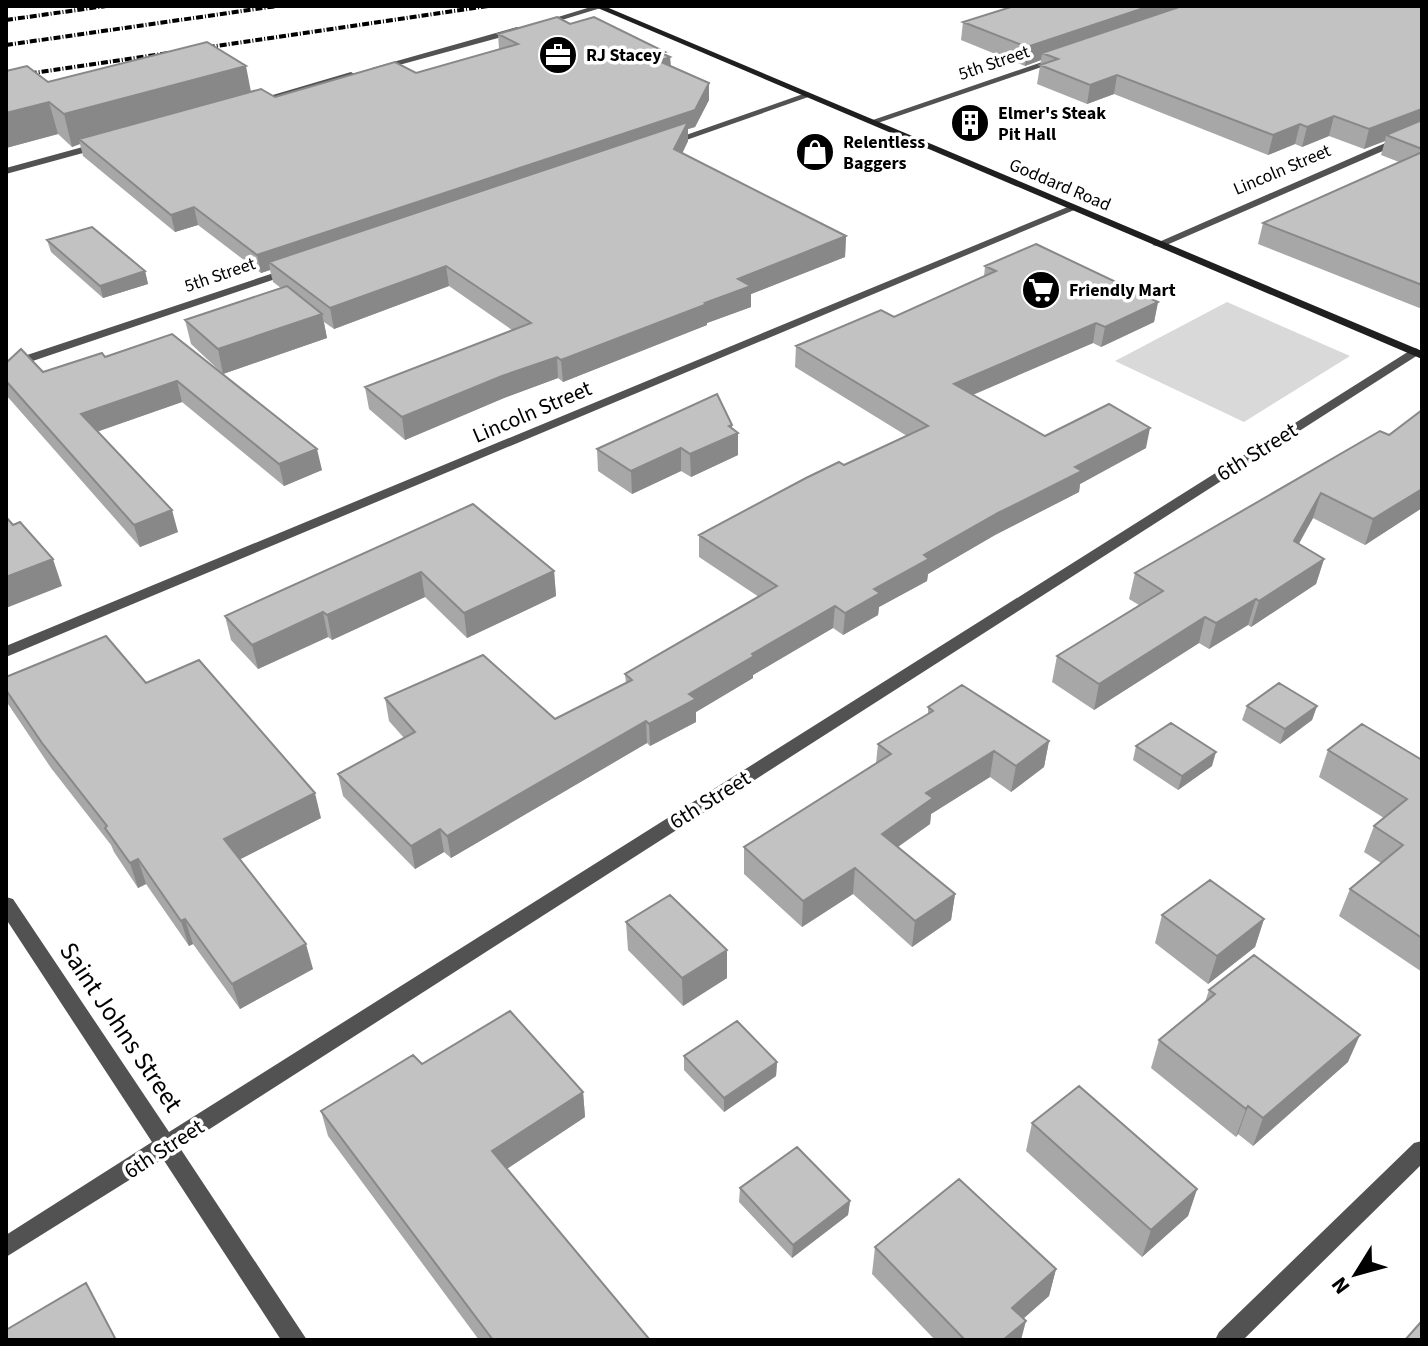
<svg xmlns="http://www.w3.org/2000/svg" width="1428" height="1346" viewBox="0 0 1428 1346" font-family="'Source Sans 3',sans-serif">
  <rect width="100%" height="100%" fill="#fff"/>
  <path fill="#d9d9d9" d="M1227,302L1350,356L1244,422L1115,361Z"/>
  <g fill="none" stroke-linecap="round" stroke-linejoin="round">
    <path fill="#525252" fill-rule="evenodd" d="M594,6L604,7L539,27L535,24Z
      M517,27L520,28V32L377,71L372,68Z
      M1054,58L1062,60L875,124L867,122Z
      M351,72L356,75L354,77L254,105L249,102Z
      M806,93L814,95L675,144L666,142Z
      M1422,127V134L1162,247L1152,245Z
      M101,142L105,143V147L6,174V168Z
      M1070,206L1079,208L6,657V646Z
      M292,267L296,268V272L6,370V362Z
      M1414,348L1418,349V355L180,1148L307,1340H281L163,1159L6,1257V1235L152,1142L6,919V897L13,899L169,1132Z
      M1422,1141V1164L1243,1340H1215L1219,1332L1414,1143Z"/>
    <path fill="#1f1f1f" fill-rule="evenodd" d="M593,6H604L1422,351V359Z"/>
    <path stroke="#000" stroke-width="4" stroke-dasharray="7 2 1 2" stroke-linecap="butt" d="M6,20L106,6
      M6,45L277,6
      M6,77L488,6"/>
  </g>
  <path fill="#a7a7a7" d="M1422,6V309L1258,244L1263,223L1399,162L1381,155L1385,141L1364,149L1329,136L1302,147L1295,144L1268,155L1114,94L1087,104L1037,84L1041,60L1025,66L961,40L963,22Z
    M570,24L670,57L671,66L709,100L695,127L688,129V141L682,153L846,236L845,257L751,294V307L707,323V325L563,382L558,378L504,398L405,440L369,409L365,387L512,330L449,286L334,329L324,322L327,338L223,374L191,344L185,320L281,288L273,282L270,270L261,273L198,225L175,232L83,156L80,144L72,147L58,134L6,148L48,82L251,92L275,97L416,73L499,49L498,34Z
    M47,240L145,271L148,284L103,298L51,252Z
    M985,266L1158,302L1154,322L1101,347L1093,343L973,395L1045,436L1146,448L1080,484L1079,492L995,535L928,574L927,581L879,607L878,615L843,635L833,628L753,675V678L696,712V722L650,746L647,743L451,858L444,852L415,869L343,796L338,774L404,738L389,721L385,698L555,719L626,683L625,674L759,597L699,557V535L907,436L795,367L796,346L894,317L984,277Z
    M172,334L322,470L284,486L182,402L98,431L178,532L140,547L6,395V363L43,372L105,357Z
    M1422,410V508L1365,545L1313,518L1299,544L1324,559L1316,584L1251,627L1248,625L1209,649L1199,643L1094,710L1052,682L1057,656L1139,605L1129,599L1135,573L1389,435Z
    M732,425V428L738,433V455L691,477L681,471L632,494L598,471L597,449Z
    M473,504L554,571L556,596L467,638L425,597L332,640L328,637L258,669L231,640L225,616Z
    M6,677L146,683L321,818L240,859L313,969L240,1009L193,944L189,946L146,884L138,888L114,852L111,845L51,768L8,704L6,698Z
    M1247,706H1317L1312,720L1280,744L1242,720Z
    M928,707L1049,741L1044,767L1011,792L990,777L931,814L930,824L898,847L955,894L951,920L912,947L853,894L802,927L744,874V847L876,763L878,744L928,714Z
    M1136,746L1212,766L1178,790L1133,760Z
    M1328,750L1422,760V972L1339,916L1350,889L1381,863L1364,852L1374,826L1384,818L1319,777Z
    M1162,915L1264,919L1255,947L1208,984L1155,943Z
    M626,922L727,950V978L683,1006L628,950Z
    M1209,990L1348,1062L1253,1146L1238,1134L1236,1137L1151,1068L1159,1040L1205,1002Z
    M684,1056L777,1062L776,1076L724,1112L684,1070Z
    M422,1064L583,1092L585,1117L507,1169L650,1340H479L328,1136L321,1111Z
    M1032,1123L1197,1189L1188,1216L1142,1257L1026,1151Z
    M740,1188L850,1201L848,1215L792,1258L739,1202Z
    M875,1247L1056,1269L1049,1296L1023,1318L1021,1340H935L872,1274Z"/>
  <path fill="#888" d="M1150,6H1201L1042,53L1041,60L1025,66L1027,47Z
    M665,52V59L670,57L671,73L659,77L661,53Z
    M246,66L252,97L79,139L80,144L72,147L64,114Z
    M1117,75L1114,94L1087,104L1090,85Z
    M709,83V100L695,127L688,129V141L675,169L269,262L270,270L261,273L257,255Z
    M49,102L58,134L6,148V113Z
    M1422,109V126L1386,135L1385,141L1364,149L1369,129Z
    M1334,116L1329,136L1302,147L1307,127Z
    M1300,124L1295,144L1268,155L1273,135Z
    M194,207L198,225L175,232L171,215Z
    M846,236L845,257L751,294V307L707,323V325L563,382L561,360L705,303L738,279Z
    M446,266L449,286L334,329L330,308Z
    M145,271L148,284L103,298L100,286Z
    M1158,302L1154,322L1101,347L1105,327Z
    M322,314L327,338L223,374L218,349Z
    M1096,323L1093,343L951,404L954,384Z
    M557,357L558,378L504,398L405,440L402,417L502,376Z
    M177,381L182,402L88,435L81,414Z
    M732,425V436L738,433V455L691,477L690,454Z
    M1150,428L1146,448L1080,484L1079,492L995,535L928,574L927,581L879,607L878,615L843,635L845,613L874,589L924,555L1075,467Z
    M681,448V471L632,494L631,471Z
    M317,449L322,470L284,486L279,464Z
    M1422,489V508L1365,545L1373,519Z
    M1321,493L1313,518L1286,566L1294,541Z
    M172,510L178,532L140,547L134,525Z
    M53,559L62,586L6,608V577Z
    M1324,559L1316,584L1251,627L1259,601Z
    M554,571L556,596L467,638L464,613Z
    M421,572L425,597L332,640L327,615Z
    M1256,599L1248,625L1209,649L1216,623Z
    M835,606L833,628L753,675V678L696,712V722L650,746L649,724L689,694L752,654Z
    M323,612L328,637L258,669L252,645Z
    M1205,617L1199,643L1094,710L1099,684Z
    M1317,706L1312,720L1280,744L1285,729Z
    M646,721L647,743L451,858L447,836Z
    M1049,741L1044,767L1011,792L1016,766Z
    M994,751L990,777L931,814L930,824L879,860L882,834L926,793Z
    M1216,752L1212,766L1178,790L1182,776Z
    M315,793L321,818L231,864L224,839Z
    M440,829L444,852L415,869L411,846Z
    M138,859L146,884L138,888L130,863Z
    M855,868L853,894L802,927L803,901Z
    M955,894L951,920L912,947L915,921Z
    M185,919L193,944L189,946L181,921Z
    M1264,919L1255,947L1208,984L1217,956Z
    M306,944L313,969L240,1009L232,984Z
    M727,950V978L683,1006L682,978Z
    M1360,1035L1348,1062L1253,1146L1263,1118Z
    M777,1062L776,1076L724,1112V1098Z
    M583,1092L585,1117L496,1176L492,1151Z
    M1248,1106L1238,1134L1236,1137L1246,1109Z
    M1197,1189L1188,1216L1142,1257L1151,1230Z
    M850,1201L848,1215L792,1258L793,1245Z
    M1056,1269L1049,1296L1006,1334L1012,1308Z
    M1026,1321L1021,1340H1003Z"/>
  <path fill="#c2c2c2" stroke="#888" stroke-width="2" d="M1014,6H1150L1027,47L963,22Z
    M1182,6H1422V109L1369,129L1334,116L1307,127L1300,124L1273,135L1117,75L1090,85L1040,65L1058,59L1042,53Z
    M557,17L570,24L594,17L665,52L661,53L670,57L659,61L709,83L695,110L257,255L194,207L171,215L79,139L261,89L275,97L395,62L416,73L518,44L498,34Z
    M207,42L246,66L64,114L49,102L6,113V71L27,66L48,82Z
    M1422,120V149L1386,135Z
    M688,122L674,149L846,236L738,279L751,286L705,303L707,304L561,360L557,357L502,376L402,417L365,387L531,323L446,266L330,308L269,262Z
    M1422,152V285L1263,223Z
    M92,227L145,271L100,286L47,240Z
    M1036,244L1158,302L1105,327L1096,323L954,384L1045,436L1109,404L1150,428L1075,467L1082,471L998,513L924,555L929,559L874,589L880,593L845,613L835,606L752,654L754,656L689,694L696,699L649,724L646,721L447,836L440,829L411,846L338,774L415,732L385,698L483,655L555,719L632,680L625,674L777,586L699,535L806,478L839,462L844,465L928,426L796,346L881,310L894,317L996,271L985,266Z
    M287,286L322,314L218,349L185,320Z
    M172,334L317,449L279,464L177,381L81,414L172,510L134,525L6,381V363L21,349L43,372L102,353L105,357Z
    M717,394L732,425L729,426L738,433L690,454L681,448L631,471L597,449Z
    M1422,410V489L1373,519L1321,493L1294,541L1324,559L1259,601L1256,599L1216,623L1205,617L1099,684L1057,656L1163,591L1135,573L1380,431L1389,435Z
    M473,504L554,571L464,613L421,572L327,615L323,612L252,645L225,616Z
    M6,517L13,525L20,522L53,559L6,577Z
    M106,636L146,683L199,660L315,793L224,839L306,944L232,984L185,919L181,921L138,859L130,863L105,828L107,826L42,743L6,690V677Z
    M1279,683L1317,706L1285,729L1247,706Z
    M962,685L1049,741L1016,766L994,751L926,793L933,798L882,834L955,894L915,921L855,868L803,901L744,847L891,754L878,744L933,711L928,707Z
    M1171,723L1216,752L1182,776L1136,746Z
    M1362,724L1422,760V938L1350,889L1403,845L1374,826L1407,799L1328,750Z
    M1210,880L1264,919L1217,956L1162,915Z
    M670,895L727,950L682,978L626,922Z
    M1254,955L1360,1035L1263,1118L1248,1106L1246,1109L1159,1040L1215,994L1209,990Z
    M510,1011L583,1092L492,1151L650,1340H493L321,1111L413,1055L422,1064Z
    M737,1021L777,1062L724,1098L684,1056Z
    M1079,1086L1197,1189L1151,1230L1032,1123Z
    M797,1147L850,1201L793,1245L740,1188Z
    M959,1179L1056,1269L1012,1308L1026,1321L1003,1340H965L875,1247Z
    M86,1283L116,1340H6V1330Z
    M1420,1323L1422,1325V1340H1405Z"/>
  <defs>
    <g id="office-disc" transform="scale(2)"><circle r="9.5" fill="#000" stroke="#fff"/><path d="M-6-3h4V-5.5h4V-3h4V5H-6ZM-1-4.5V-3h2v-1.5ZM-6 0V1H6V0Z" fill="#fff"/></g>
    <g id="building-disc" transform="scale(2)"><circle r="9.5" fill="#000" stroke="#fff"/><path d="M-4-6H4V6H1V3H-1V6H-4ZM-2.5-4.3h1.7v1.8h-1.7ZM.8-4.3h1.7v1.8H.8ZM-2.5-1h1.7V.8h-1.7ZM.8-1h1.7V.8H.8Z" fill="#fff"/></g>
    <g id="shop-disc" transform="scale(2)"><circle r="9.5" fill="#000" stroke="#fff"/><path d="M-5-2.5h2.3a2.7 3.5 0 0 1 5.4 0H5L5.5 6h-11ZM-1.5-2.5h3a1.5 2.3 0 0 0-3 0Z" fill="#fff"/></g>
    <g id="supermarket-disc" transform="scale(2)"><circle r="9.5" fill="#000" stroke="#fff"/><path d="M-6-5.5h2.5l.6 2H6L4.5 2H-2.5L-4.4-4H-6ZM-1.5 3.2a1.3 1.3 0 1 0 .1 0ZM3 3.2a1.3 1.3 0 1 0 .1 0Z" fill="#fff"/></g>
  </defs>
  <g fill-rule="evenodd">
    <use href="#office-disc" x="558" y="55"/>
    <use href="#building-disc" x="970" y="123"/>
    <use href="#shop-disc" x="815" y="152"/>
    <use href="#supermarket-disc" x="1041" y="290"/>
  </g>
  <g text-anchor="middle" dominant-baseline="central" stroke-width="7" stroke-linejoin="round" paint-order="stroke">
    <g font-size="18" font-weight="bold" fill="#000" stroke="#fff" text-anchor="start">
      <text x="586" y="55">RJ Stacey</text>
      <text x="998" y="113">Elmer's Steak<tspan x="998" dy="21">Pit Hall</tspan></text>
      <text x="843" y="142">Relentless<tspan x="843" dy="21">Baggers</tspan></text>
      <text x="1069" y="290">Friendly Mart</text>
    </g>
    <g font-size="18" fill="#000" stroke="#fff">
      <text transform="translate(994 63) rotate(-19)">5th Street</text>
      <text transform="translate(1282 170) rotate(-23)">Lincoln Street</text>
      <text transform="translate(1060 185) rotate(23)">Goddard Road</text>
      <text transform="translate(220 275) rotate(-19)">5th Street</text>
    </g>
    <g font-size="22" fill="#000" stroke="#fff">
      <text transform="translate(532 412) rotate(-23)">Lincoln Street</text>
      <text transform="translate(1257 452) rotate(-32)">6th Street</text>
      <text transform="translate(710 800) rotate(-32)">6th Street</text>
      <text transform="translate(164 1149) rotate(-33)">6th Street</text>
    </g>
    <g font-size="26" fill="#000" stroke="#fff">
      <text transform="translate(121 1027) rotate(56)">Saint Johns Street</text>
    </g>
  </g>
  <rect width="1428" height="1346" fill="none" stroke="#000000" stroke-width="16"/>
  <g transform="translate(1356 1274) rotate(233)" stroke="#ffffff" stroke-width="6" paint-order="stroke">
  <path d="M0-6L14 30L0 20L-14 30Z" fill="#000000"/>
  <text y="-12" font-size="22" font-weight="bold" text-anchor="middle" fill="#000000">N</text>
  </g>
</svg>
